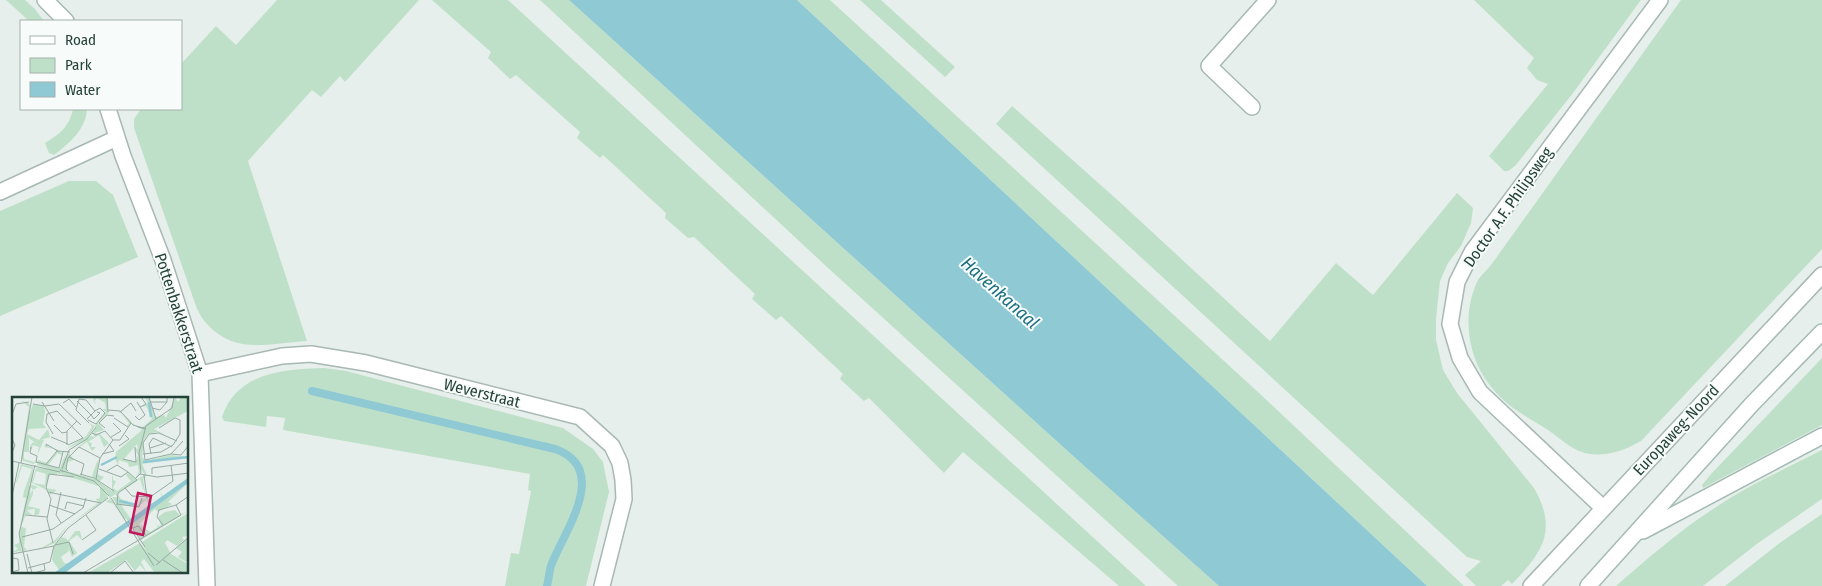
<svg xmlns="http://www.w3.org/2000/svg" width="1822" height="586" viewBox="0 0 1822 586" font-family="'Fira Sans Condensed',sans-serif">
  <rect width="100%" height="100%" fill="#e6efeb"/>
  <path fill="#bfe0c8" d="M6,0H25L35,9L44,21H29Z
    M277,0H419L345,82L340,76L321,97L312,90L248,161L307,341C272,343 235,355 208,325C203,321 200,314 197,309L134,128V119L141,109H181V64L216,26L236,45Z
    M432,0H508L1146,586H1119L963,452L944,473L869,398L864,401L840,379L843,374L781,316L776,320L752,299L755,294L694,237L688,238L665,218L666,213L603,155L600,158L577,138L580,132L516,75L510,79L488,58L491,52Z
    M540,0H569L1082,464L1219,586H1178L827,267Z
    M797,0H830L1259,393L1464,586H1427Z
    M860,0H881L955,67L945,77Z
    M1474,0H1641L1573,93L1515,166L1508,171H1504L1489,156L1548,84L1537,80L1527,68L1534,58Z
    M1681,0H1822V249L1641,441C1625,450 1609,456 1590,454C1574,452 1561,439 1548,430C1529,418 1507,407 1493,389C1468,361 1461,317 1477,282C1480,276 1487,270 1491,265Z
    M1012,106L1123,205L1270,341L1336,263L1373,295L1457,193L1473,208L1471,223L1461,246L1448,263L1440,281L1436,319V340L1443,370L1457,393L1534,488C1558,530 1543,552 1512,584L1508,580L1501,586H1476L1465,575L1481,561L1467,557L996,124Z
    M73,109H87C86,129 70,143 54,155L49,153L45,143C60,134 69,127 73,109Z
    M69,181H96L113,195L138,257L0,316V211Z
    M1822,358V425L1703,488L1702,485L1712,473Z
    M324,368L346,371L563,428L593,449L603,462L609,492L586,586H505L511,553L519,554L531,491L528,490L530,474L283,430L285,418L267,416L266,427L224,421L222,417C237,372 284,369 324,368Z
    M1822,450V499L1758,543L1703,586H1616C1647,559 1679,531 1713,509C1747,486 1785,469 1822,450Z
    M1822,514V586H1725L1781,542Z"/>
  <path fill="#8ec9d4" d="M569,0H797L1427,586H1219L1082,464Z"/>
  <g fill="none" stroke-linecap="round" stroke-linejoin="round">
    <path stroke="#8ec9d4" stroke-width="8" d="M312,391L555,449C610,468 566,529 552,563C549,570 549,579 547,586"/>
    <g stroke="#a8b8b2" stroke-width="18">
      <path id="minor" d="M45,0L66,21
        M1252,107L1209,66L1268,0
        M108,109L123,156L163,260L200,374L207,586
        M0,192L117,138
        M200,374L282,356L311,354L366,363L580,417L612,446L620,463L623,480L624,499L602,586
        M1603,508L1480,392L1460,358L1450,324L1457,282L1472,252L1660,0
        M1531,586L1822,275"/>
    </g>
    <g stroke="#a4bbb3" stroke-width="18">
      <path id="secondary" d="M1643,531L1822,436
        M1588,586L1752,404L1822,332"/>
    </g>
    <use href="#minor" stroke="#fff" stroke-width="15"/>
    <use href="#secondary" stroke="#fff" stroke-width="15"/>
  </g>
  <g text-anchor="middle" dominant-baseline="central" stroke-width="4" stroke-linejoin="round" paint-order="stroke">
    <g font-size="16" fill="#24423a" stroke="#f7fbf9">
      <text transform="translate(1508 207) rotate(-55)">Doctor A.F. Philipsweg</text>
      <text transform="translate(179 313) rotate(72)">Pottenbakkerstraat</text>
      <text transform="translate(482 393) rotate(14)">Weverstraat</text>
      <text transform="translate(1676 430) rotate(-47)">Europaweg-Noord</text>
    </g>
    <g font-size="18" font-style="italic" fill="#1c6f80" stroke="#f7fbf9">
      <text transform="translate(1000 293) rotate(42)">Havenkanaal</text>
    </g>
  </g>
  <g transform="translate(12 397)">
    <rect width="176" height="176" fill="#e6efeb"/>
    <path d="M96,0L95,15L98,14L86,26L92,33L82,36L88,37L97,46L92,50L87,38L76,45L80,46L79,50H84L80,54L75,45L59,56L79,39L83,40L81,36L84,30L83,29L74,43L54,52L74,39L80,30L77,26L83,29L94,15L90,12H94L93,6L85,1L82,5L85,6H82L81,1ZM133,0H137L143,20L152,18L154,21L163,0L166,5L169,0H176V14L142,32L153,38L145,35L136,37L132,43L130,60L134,64L158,58L176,60L130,67L135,78L131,82L134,100L128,82L105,97L109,102L126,108L129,102L136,101L140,107L150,99L147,94L151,99L176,81L117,125L113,121L115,125L102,107L94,105L98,102L105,109L100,100H105L103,97L110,92L98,101L93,93L96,101L56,128L43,146L26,153L43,143L55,129L86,106L84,102L88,101V90H90L45,76V78H38L33,91L45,93L38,98L37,94L18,85L17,89L20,88L26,90L21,93L19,90L18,97L21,93V97L16,109L28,112L27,117L22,119L23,112L15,113L21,119L14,117L9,130L14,131L12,150L15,153L11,154L8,147L10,154L0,155L6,152L2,148L7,146V135L14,101L11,100L12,94L20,72L10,69L5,85L8,86L4,85L9,67L21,70L20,85L24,71L38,72L25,68L26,63L35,66L43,57L44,52L32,50L33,48L44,52L50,56V58L44,56L45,57L36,68L48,71L55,53L52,62L57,56L62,63L55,65V74L85,83L80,79L84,67L87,62L85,77L92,80L87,85L100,94V80L101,79V83L104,84L101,91L105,94L119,84L114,78L116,76L124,83L133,78L129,72L127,78L123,81L127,75L126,68L117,70L116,66L107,63L106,68L103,62L104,55L130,33L119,25L116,29H115L117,26L107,15L114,12L108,16L117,25L111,16L122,28L131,30L140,22L134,9L129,10L136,6ZM125,47L126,52L122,51L126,58L124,65L112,62ZM24,74L34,77L33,88L21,86ZM134,103L137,108L119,122L109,108L126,110ZM10,4L16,6L18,8L16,22L21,7L32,9L33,15L31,27L34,31L17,32L15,37L27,43L36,32L38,40L29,43H32L25,59L27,50L21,48L19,54L18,49L21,45L26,48L17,41V55H12V62L22,65L25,61L22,67L9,63L17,10ZM176,86L156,105L160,107L146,115L143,112L127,127L138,135L146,130L142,124L146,129L149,128L146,120L153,115L163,113L168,118L176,114L129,143L119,127ZM176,116V139L170,140L172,143L165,149L155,143L153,146L159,157L176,167V176H143L132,162L129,165L135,176L128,168L123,174L114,163L95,176H76L128,146L134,154L130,145ZM63,134H68L70,143L65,138L57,144L65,156L60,160L56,150L57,154L49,160L52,166L58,167L83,149L49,174L40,176L48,174L40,163L42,149L50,140L54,142L52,138L56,144ZM176,141V166L166,160L170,155L164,151Z" fill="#bfe0c8" fill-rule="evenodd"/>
    <path d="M176,81V86L54,175L42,176Z" fill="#8ec9d4"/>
    <path fill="none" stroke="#8ec9d4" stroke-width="2.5" d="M137,5L139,20M131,65L177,60M89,68L105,60M107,104L125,108"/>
    <path fill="none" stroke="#98aaa4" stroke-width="1" d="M95,0L96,15M137,0L144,22M65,4L79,18M30,5L42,24M138,5H155V0M51,6L57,2L64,10M21,7L33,9L47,7L69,28M128,10L134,7L129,0M140,11L148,13L155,5M96,13L108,14L121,28L133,32V31L126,30M1,15L4,7L17,5M108,15L119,6L124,14M35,17L45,14L71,41L56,48M35,17L34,25L41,37M79,18L82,22L88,16L85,15M123,19L127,23L133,18L125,5M102,21L116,30M75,22L83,14L74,3L67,2L64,13L77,26M76,23L84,27L93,16L88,11L83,14M42,28L50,36L55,35M93,31L87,26L95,18L102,19M147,31L163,21L168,23M80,36L84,38L93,34L101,43H108L119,26M39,40L56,47M99,40L109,34L101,26M0,42L3,48L0,56M165,44L147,36L137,37L131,46L133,63L159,57L171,44M55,48V34L65,24M35,49L34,47L46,54M107,49L117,42L113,38M19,50L18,56L25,59L24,66M138,51L154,46M90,57L102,54L97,47M131,57L149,55L161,48L168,37V23M139,57L137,47L141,41L160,50M159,57L169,58L177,48M57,60L72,67L69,78M111,62L124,65L123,50M0,64L48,75M24,65L47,71L51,55M9,66L20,0M34,67L45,54L58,55M50,72L57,53L75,42L84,30M87,72L109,80L116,75L125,83L106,96L105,108M56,74L54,72L56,61L67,50L88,61M95,74L105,68L116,75M51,75L48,73L82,84L97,99M68,77L82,81L102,94M128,77L145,80L177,76M140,77V71L177,66M132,78L135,101M84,82L88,61L101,43M123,82L129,76L127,56L134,29L160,11L162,0M113,91L120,99L138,100L161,84L159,68M36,95L89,106M0,99L7,66M99,101L142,169M105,107L127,110L130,101M37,108L63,117M53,112L55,105L72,109M13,118L35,120M116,124L133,150M49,126L44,118L49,95M151,128L145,120L147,113L164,108L177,99M121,131L126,129L134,138M10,140L41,132L71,111L74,101M70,143L84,133L74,118M41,146L35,122L39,102L34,91L37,77L62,80M43,148L57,145L61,157M136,156L148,166M0,157L42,149L56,131L96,101M15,157L20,176M0,161L6,162L7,173L0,175M151,163L171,176M144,168L177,140M16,171L38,165L42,149M16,176L7,137L23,68M22,176L33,173L32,167M71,176L169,118L164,108M98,176L113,164L122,176"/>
    <path fill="#c2185b" fill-opacity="0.15" stroke="#c2185b" stroke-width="2.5" d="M126,96L139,99L131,138L118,135Z"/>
    <rect width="176" height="176" fill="none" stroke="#24423a" stroke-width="2.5"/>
  </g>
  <rect x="20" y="20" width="162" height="90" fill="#f7fbf9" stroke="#a3b1ad"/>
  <rect x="30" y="36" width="25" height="8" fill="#ffffff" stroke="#a3b1ad"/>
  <text x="65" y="45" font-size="15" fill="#24423a">Road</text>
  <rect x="30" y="58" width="25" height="15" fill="#bfe0c8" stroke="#a3b1ad"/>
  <text x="65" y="70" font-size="15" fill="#24423a">Park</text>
  <rect x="30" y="82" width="25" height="15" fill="#8ec9d4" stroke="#a3b1ad"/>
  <text x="65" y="95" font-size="15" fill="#24423a">Water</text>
</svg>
